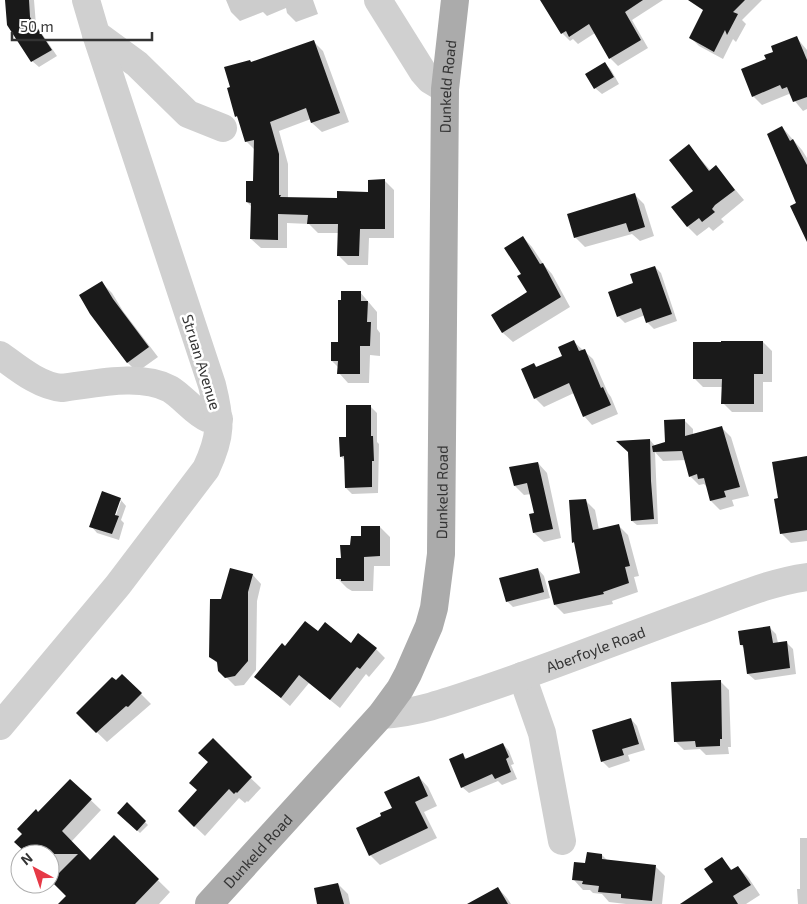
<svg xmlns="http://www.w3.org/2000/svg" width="807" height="904" viewBox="0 0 807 904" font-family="'Exo 2',sans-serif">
  <rect width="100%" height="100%" fill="#fff"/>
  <path fill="#0003" fill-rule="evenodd" d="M7,0H34L36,25L57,56L39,67L32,61Z
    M226,0H313L318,14L296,22L287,13L286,8L267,16L263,12L240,21L231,12Z
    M549,0H663L632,20L648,48L618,66L610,58L595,33L578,44L573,39L570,41L562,33Z
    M707,0H762L742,20L746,24L736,42L733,39L723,59L699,46L691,38L704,10Z
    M796,37L807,50V109L803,111L789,94L762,105L753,96L767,60L775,52Z
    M314,42L323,51L349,122L322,132L312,123L311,119L279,131L288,164V199H339L370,193L384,180L394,190V238H369L368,265H348L338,255L339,233H318L309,224L287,223V248H261L251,239L252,207L247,202L254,183L255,150L246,141L240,120L236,116L231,88L251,63Z
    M605,63L611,70L619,84L602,94L595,88Z
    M782,127L802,150L807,158V231L798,203Z
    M689,146L711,171L716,167L744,200L721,219L724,222L713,231L709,227L697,236L688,227L694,191Z
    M634,194L644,204L654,236L640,241L632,234L585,247L575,237Z
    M523,237L532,247L544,265L552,274L570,307L513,342L503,333L492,315L528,293L522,274Z
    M655,267L661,273L677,321L654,329L648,323L645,315L625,323L618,316L635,284Z
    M102,283L112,293L123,311L158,357L137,372L127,362Z
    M360,292L377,312V329L380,333V356L370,355L369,383H348L339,373V368L332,361Z
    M574,342L593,359L608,393L611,397L618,414L592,425L584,416L574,393L544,407L535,398L522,369L534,364L538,368L564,357Z
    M763,342L772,351V382H763V412H732L723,403V387H703L694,378Z
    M370,406L377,413V442L379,444L378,493L352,494L346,488L345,461L341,456L347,438Z
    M684,420L693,429V436L722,428L731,437L749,496L732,500L734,506L720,510L711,501L707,487L704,484L699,485L690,476L686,460L663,461L655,452L658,524L637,525L632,521L650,440L655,446L666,443Z
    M807,459V541L791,543L781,533L779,499Z
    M538,463L547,473L561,538L544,542L534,533L535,514L531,494L524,495L515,486Z
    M120,499L126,506L121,520L124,523L119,540L97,533L91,526ZM118,501H121L114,521L112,520Z
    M585,500L595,510L599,530L618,525L628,535L639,576L634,577L638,592L612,601L613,604L564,614L555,605L582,574L576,545L573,542Z
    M380,527L390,537V566H374L373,591H352L347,588L337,578L342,559L352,546L363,537Z
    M230,569L253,575L261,584L257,601L256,670L244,685L235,686L219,670L218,664L210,656Z
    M538,569L544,576L550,598L513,607L507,601Z
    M769,627L776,634L778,643L786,642L793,649L796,674L755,680L748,674L745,649L741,645Z
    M318,633L351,645L376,649L385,658L369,677L366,674L340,708L309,683L290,706L256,677L285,647Z
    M122,675L151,704L107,742L77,713Z
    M720,681L729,690L731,747H728L729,754L706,755L700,749L684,750L675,741Z
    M631,719L637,726L645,750L628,755L630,761L609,768L602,761Z
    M503,744L509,751L514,764L511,765L517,779L502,785L498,781L469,793L462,787V754L467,759Z
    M233,761L261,788L248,802L247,801L245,803L239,798L205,836L189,821Z
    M419,777L428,787L437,806L424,812L437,838L380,865L370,855L382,816L393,808Z
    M70,780L101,810L71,842L90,862L114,837L170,892L159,904H60L68,896L60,883L50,874V854H28L38,814Z
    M127,804L148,825L140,833L118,812Z
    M800,838H807V904H798L797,889H800Z
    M602,855L608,861L655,866L665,876L662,904H626L609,902L602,894L593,893L590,890H583L574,880L586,865Z
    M722,859L733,871L738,867L748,877L760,895L746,904H683L715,883Z
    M338,884L348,894L350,904H319Z
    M498,888L507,898L511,904H486Z"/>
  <path fill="#1a1a1a" d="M5,0H29L30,17L52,50L31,62L7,25Z
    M540,0H643L625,12L641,40L609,59L589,24L569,37L566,31L561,34Z
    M688,0H745L733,12L738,14L727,35L725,30L714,52L689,38L703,10Z
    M797,36L807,60V97L793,102L787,87L782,89L780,85L752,97L741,69L766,59L764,55L773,52L771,46Z
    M314,40L340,113L311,123L306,108L270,122L279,154V195H281L280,197L337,198V191L368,192V180L385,179V229H360L359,256H337L338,224H307L308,215L278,214V240L250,239L251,203L246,202V181H253L254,140L245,142L237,116L235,117L227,88L230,87L224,67L250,60L251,62Z
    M605,62L614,77L594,89L585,74Z
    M782,126L790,141L793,139L807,165V242L790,206L796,203L767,134Z
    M689,144L709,171L716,165L735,190L715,205L712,209L715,212L702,222L699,218L687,227L671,207L693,191L669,160Z
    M635,193L645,227L629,232L626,223L574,238L567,214Z
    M523,236L540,264L543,263L561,297L502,333L491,315L527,292L517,276L521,274L504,248Z
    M655,266L672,314L646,323L641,308L617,317L608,292L633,283L630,274Z
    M102,281L113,299L149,347L127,363L90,314L79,295Z
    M341,291H361V301H368L367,322H371L370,346H360V374H337L338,361H331V342H338V300H341Z
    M574,340L579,351L585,349L601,388L603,387L611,405L583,417L569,383L534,399L521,369L534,363L536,367L562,356L558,347Z
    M721,341H763V374H754V404H721L722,379H693V342H721Z
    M346,405H371V436H373L374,461H372V487L345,488L344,456L340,457L339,437H346Z
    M685,419V436L722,426L740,487L724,491L726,497L710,501L704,478L698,479L697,474L689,477L682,451L653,452L652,446L665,442L664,420Z
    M650,439L651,481L654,519L631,521L628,452L616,441Z
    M807,456V530L780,534L774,499L778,498L772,462Z
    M538,462L553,529L533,533L529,514L534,513L527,483L514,486L509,467Z
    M102,491L121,498L115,515L119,516L112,534L89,527Z
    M586,499L593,530L619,524L630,566L625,567L629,583L603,592L604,594L554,605L548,581L580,573L574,542L572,543L569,500Z
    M361,526H380V556L364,557V581H341V579H336V558H341L340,545H350L351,536H361Z
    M230,568L253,574L248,592V661L235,676L225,678L218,671L217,662L209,657L210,599H221Z
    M538,568L544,592L506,602L499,578Z
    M305,621L318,631L325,622L351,643L358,633L377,648L360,669L357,667L330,700L299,675L281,698L254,677L282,643L285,646Z
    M770,626L773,643L787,641L790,668L747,674L743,645H740L738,631Z
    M122,674L142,693L128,707L126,706L96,733L76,713L112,677L116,680Z
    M721,680L722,739H720V746L696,747L695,741L674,742L671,682Z
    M631,718L639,744L622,749L624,755L601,762L592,730Z
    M213,738L252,777L237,793L236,792L234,794L229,789L194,827L178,811L197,790L189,783L208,762L198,753Z
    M503,743L509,757L506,759L511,772L495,779L492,774L461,788L449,759L463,753L465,759Z
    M419,776L428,796L415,802L428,828L369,856L356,828L381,816L380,813L392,808L384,792Z
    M70,779L92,799L62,831L90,860L114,835L159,879L135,904H58L66,896L51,881L78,854H27L14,842L22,834L17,829L36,809L38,812Z
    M127,802L146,821L137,831L117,813Z
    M587,852L602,854V859L656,865L652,901L621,898V894L598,892L599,886L582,884L583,881L572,880L574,862L585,863Z
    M722,857L731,870L738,866L751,885L733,896L738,904H680L713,882L704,869Z
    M338,883L344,904H317L314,888Z
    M498,887L508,904H467Z"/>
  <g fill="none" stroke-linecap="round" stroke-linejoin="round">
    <g stroke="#d0d0d0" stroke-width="28">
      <path d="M378,0L423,72L430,80L445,89"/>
      <path d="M96,34L137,64L188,114L223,128"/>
      <path d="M0,355C18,368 39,386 62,388C95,384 140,373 170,389C182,396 196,414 207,418C211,419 215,418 219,419"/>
      <path d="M522,676L542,733L562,841"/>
      <path id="s1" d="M381,715C418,713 453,700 488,688C559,664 628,636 698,611C734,598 770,582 807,577"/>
      <path d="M0,726L118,585L206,469C222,435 221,421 212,385L96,34L86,0"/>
    </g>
    <path stroke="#ababab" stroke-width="28" id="s2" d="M209,904L381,715L400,689L408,674L429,626L434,608L441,554L445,89L455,0"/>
  </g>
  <g text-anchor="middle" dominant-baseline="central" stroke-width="5" stroke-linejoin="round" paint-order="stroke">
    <g font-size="15" fill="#333" stroke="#fff">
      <text stroke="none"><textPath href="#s2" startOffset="898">Dunkeld Road</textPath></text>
      <text transform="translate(202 362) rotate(73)">Struan Avenue</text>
      <text stroke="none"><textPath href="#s2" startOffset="492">Dunkeld Road</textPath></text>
      <text stroke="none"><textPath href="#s1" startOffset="225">Aberfoyle Road</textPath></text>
      <text stroke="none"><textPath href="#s2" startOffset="72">Dunkeld Road</textPath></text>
    </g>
  </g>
  <g transform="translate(35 869) rotate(320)"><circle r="24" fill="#ffffff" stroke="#adadad"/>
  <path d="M0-4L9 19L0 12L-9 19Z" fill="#e63946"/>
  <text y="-8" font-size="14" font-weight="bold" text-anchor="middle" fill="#333333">N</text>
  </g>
  <path d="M12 32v8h140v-8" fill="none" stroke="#333333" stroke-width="2.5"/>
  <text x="20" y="32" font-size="15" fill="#333333" stroke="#ffffff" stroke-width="4" paint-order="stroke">50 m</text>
</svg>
